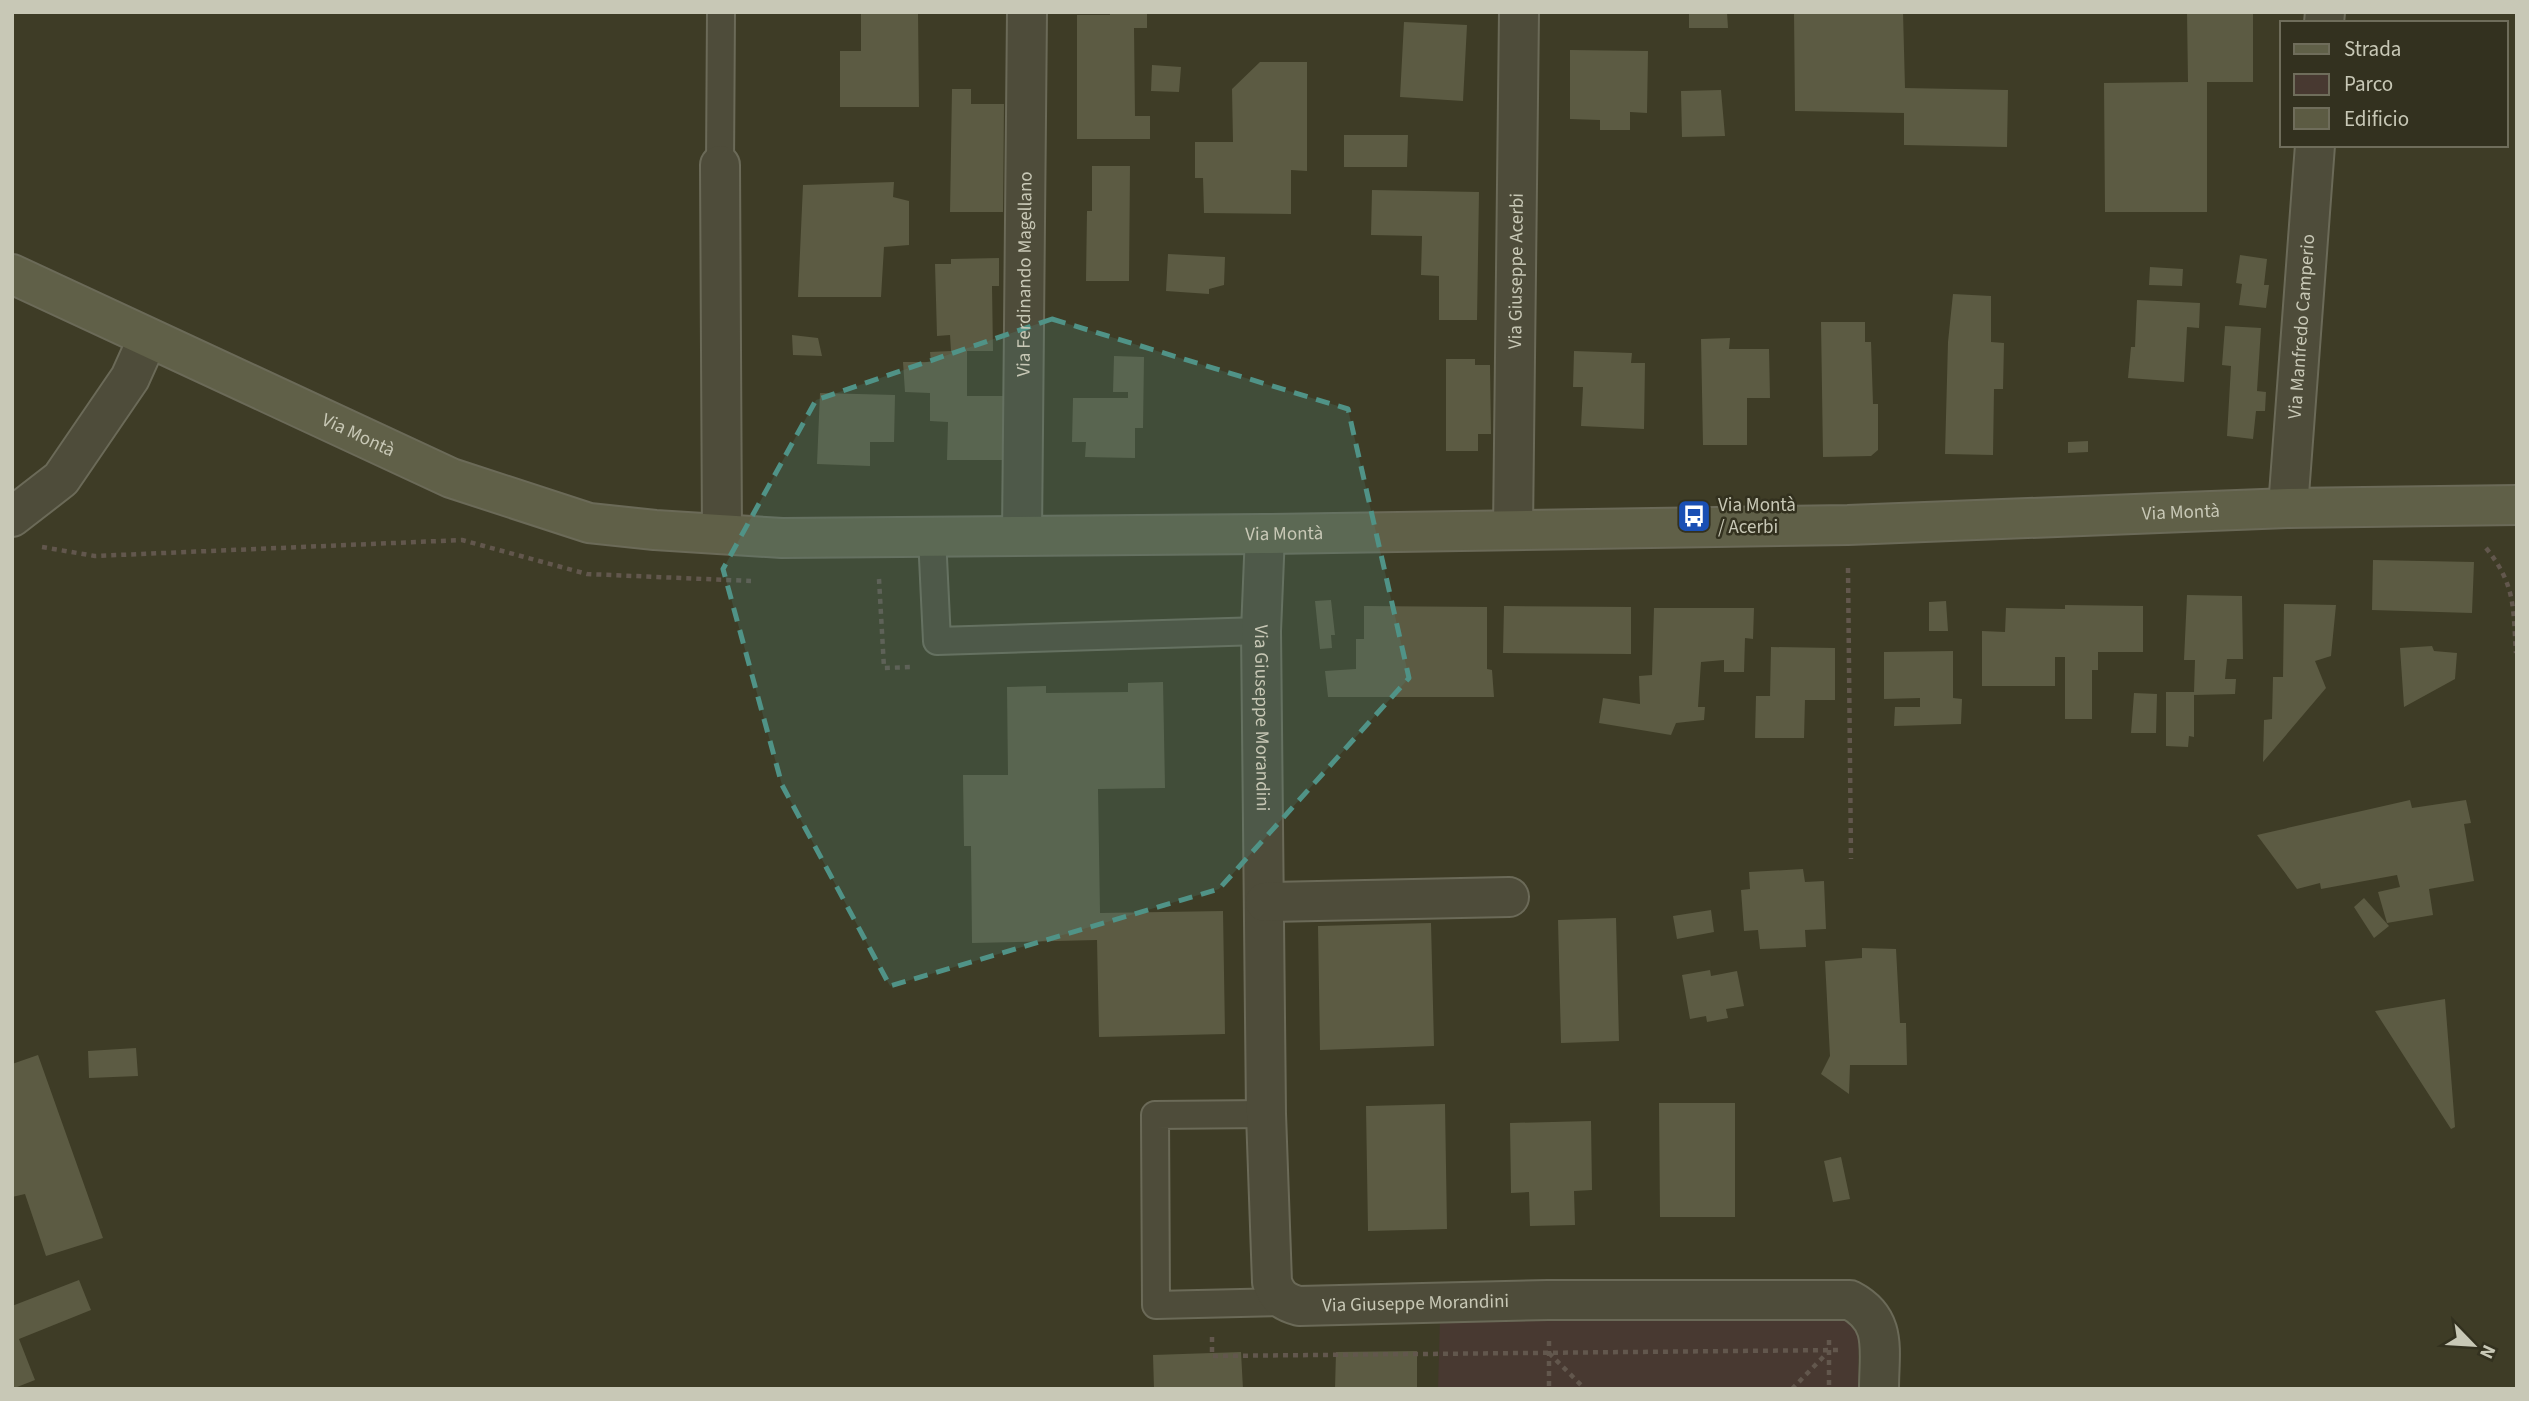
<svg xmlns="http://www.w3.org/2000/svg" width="2529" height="1401" viewBox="0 0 2529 1401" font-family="'Source Sans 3',sans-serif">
  <rect width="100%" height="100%" fill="#3e3c26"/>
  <path fill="#483931" d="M1440,1316L1859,1318L1858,1389H1438Z"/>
  <path fill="#5c5b43" d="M861,12H918L919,107H840V51H861Z
    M1110,12H1147V28H1134L1135,116H1150V139H1077V15H1110Z
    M1689,12H1727L1728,28H1689Z
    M1794,12H1903L1905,88L2008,90L2007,147L1904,145V113L1795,111Z
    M2187,12H2253V82H2207V212H2105L2104,83L2188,82Z
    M1404,22L1467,25L1463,101L1400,97Z
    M1570,50L1648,51L1647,113L1630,112V130H1600V120L1570,119Z
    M1260,62H1307V171L1291,170V214L1204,213L1203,178H1195V142H1233L1232,89Z
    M1152,65L1181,67L1179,92L1151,91Z
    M952,89H971V104H1004L1003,212H950Z
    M1721,90L1725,136L1682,137L1681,91Z
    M1344,135H1408L1407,167H1344Z
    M1092,166H1130L1129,281H1086L1087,211H1092Z
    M894,182L893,197L909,201V245L884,247L881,297H798L803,185Z
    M1372,190L1479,192L1477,320H1439V276L1421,275L1422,236L1371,235Z
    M1168,254L1225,257L1224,285L1209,289V294L1166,291Z
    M2240,255L2267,259L2264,285H2269L2266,308L2239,305L2242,284L2236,283Z
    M999,258V286H992L993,351H967V396H1009L1008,460H947L948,422L930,421V393L905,392L903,362H931L930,352L951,351L950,335L937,336L935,264H951V259Z
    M2150,267L2183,269L2182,286L2149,285Z
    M1953,294L1991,296V342L2004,343L2003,389H1994L1993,455L1945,454L1948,342Z
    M2137,300L2200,303L2199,328L2187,327L2184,382L2128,378L2131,347H2135Z
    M1821,322H1865V342H1871L1873,404H1878V450L1871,456L1823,457Z
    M2225,326L2261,328L2257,391L2266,392L2265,411H2256L2253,439L2227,436L2231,366L2222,365Z
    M792,335L818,338L822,356L793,355Z
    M1730,338L1729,349H1769L1770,398H1747V445H1703L1701,339Z
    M1574,351L1632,353L1631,363H1645L1644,429L1581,426L1583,387H1573Z
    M1114,356L1144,357L1143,428H1135V458L1085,457L1086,442H1072L1073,398H1128V392H1113Z
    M1446,359H1475V365H1490L1491,434H1478V451H1446Z
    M820,393L895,395L894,442H870V466L817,464Z
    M2088,441V452L2068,453V442Z
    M2373,560L2474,562L2472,613L2372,610Z
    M2187,595L2242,596L2243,659H2227L2225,679H2236L2235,694L2194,695V737L2189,736L2188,747L2166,746V692H2194L2195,660H2184Z
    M1331,600L1335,635H1331L1332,648L1320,649L1315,601Z
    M1946,601L1948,631H1929V602Z
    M2284,604L2336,605L2331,656L2315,661L2326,688L2263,762L2264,720L2272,719L2273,677H2283Z
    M2065,605L2143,606V652H2098V670H2092V719H2065V657H2055V686H1982V631L2005,632L2006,608L2065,609Z
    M1364,606L1487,607V669L1492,670L1494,697H1328L1325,671L1356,669V639H1364Z
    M1504,606L1631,607V654L1503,653Z
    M1654,608H1754L1753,639L1745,638L1744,672H1724V660L1701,662L1698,707H1705L1704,720L1676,723L1671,735L1599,723L1603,698L1640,704L1639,676L1652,675Z
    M2432,646L2434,651L2457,653L2455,679L2404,707L2400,648Z
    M1771,647L1835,648V700H1805L1804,738H1755L1756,696H1770Z
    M1953,651V698L1962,699L1961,724L1894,726L1895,707H1920V698L1884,699V652Z
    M1163,682L1165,788L1098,789L1100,913L1223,911L1225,1034L1099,1037L1097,940L972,943L971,846H964L963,775H1008L1007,687L1046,686V693L1128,692V683Z
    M2134,693L2157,694L2156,733H2131Z
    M2410,800L2412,808L2466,800L2471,823L2464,824L2474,881L2429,889L2433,915L2387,923L2378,892L2400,887L2397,875L2321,889L2320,883L2297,889L2257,835Z
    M1803,869L1805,882L1824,881L1826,929L1805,930L1806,947L1760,949L1758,930L1744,931L1741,890L1750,889L1749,872Z
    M2364,898L2389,926L2374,938L2354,907Z
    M1711,910L1714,932L1677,939L1673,916Z
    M1616,918L1619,1041L1561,1043L1558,920Z
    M1431,923L1434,1046L1320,1050L1318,926Z
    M1862,948L1896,949L1900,1023H1906L1907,1065H1850L1849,1094L1821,1074L1830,1056L1825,961L1862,958Z
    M1710,970L1711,976L1737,971L1744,1006L1726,1009L1728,1018L1707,1022L1706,1016L1690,1019L1682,975Z
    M2445,999L2455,1127L2451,1129L2375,1011Z
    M136,1048L138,1076L89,1078L88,1051Z
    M38,1055L103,1238L46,1256L25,1194L12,1197V1064Z
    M1659,1103H1735V1217H1660Z
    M1445,1104L1447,1229L1368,1231L1366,1106Z
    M1591,1121L1592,1190L1574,1191L1575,1225L1530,1226L1529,1192L1511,1193L1510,1123Z
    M1841,1157L1850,1199L1833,1202L1824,1161Z
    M79,1280L91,1310L19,1339L35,1380L12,1389V1306Z
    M1417,1351V1389H1335L1336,1352Z
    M1241,1352L1243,1389H1154L1153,1355Z"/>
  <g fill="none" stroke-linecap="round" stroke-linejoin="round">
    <g stroke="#6b6a58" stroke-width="30">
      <path id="lane" d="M720,165L721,12
        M932,537L937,641L1261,631
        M1266,1114L1155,1115L1156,1305L1285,1302"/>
    </g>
    <g stroke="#6b6a58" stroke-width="42">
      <g id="street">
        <path d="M2324,23L2325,12"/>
        <path d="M720,165L722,534"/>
        <path id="s1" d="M2288,508L2315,145"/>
        <path d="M12,517L61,479L130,378L148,338"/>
        <path id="s2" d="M1513,530L1519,12"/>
        <path id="s3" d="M1265,534L1261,631L1266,1114L1272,1282C1277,1297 1284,1302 1299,1306L1548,1300H1850C1888,1320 1879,1350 1879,1389"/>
        <path id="s4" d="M1022,535L1027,12"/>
        <path d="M1265,902L1509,897"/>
      </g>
    </g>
    <g stroke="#6b6a58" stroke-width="42">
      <g id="secondary">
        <path id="s5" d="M12,274L451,478L589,523L655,530L782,538L1265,534L1848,525L2288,508L2517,505"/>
      </g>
    </g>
    <path stroke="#62574d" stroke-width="4.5" stroke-dasharray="5 5" stroke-linecap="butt" d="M42,547L95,556L462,540L587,574L751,581
      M2486,548C2516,585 2513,608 2516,653
      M1848,568L1851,859
      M879,579L884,668L913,667
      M1212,1337V1356L1839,1350
      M1829,1340V1389
      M1549,1341V1389
      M1549,1353L1585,1389
      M1792,1389L1829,1351"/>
    <use href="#lane" stroke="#4e4c3a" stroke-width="26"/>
    <use href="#street" stroke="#4e4c3a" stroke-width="38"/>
    <use href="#secondary" stroke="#606048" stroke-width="38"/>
  </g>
  <path fill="#509387" fill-opacity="0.2" stroke="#509387" stroke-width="5" stroke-dasharray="14 9" stroke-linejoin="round" d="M1052,319L1348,409L1409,678L1219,889L890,986L782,785L723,569L816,400Z"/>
  <defs>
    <g id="bus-square" transform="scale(1.75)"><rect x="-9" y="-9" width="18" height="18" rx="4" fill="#1a4fb4" stroke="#33311f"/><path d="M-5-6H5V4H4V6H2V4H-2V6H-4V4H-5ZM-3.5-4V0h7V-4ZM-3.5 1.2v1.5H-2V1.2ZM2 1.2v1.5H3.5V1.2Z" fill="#fff"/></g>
  </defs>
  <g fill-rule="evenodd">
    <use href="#bus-square" x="1694" y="516"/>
  </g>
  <g text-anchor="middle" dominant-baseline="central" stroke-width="5" stroke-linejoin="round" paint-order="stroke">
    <g font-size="19" fill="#c8c8b6" stroke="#33311f">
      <text stroke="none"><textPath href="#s2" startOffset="259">Via Giuseppe Acerbi</textPath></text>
      <text stroke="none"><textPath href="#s4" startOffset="261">Via Ferdinando Magellano</textPath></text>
      <text stroke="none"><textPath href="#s1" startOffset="182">Via Manfredo Camperio</textPath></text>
      <text stroke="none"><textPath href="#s5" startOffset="382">Via Montà</textPath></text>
      <text stroke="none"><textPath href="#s5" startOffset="2222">Via Montà</textPath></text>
      <text stroke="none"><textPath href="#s5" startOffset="1325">Via Montà</textPath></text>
      <text stroke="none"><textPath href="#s3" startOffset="184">Via Giuseppe Morandini</textPath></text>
      <text stroke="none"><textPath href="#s3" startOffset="903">Via Giuseppe Morandini</textPath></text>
    </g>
    <g font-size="19" fill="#c8c8b6" stroke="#33311f" text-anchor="start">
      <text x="1718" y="505">Via Montà<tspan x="1718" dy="22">/ Acerbi</tspan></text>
    </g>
  </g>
  <rect width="2529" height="1401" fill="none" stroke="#c8c8b6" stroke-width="28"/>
  <rect x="2280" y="21" width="228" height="126" fill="#33311f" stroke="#6f6d5b" stroke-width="2"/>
  <rect x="2294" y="44" width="35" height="10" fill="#606048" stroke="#6f6d5b" stroke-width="2"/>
  <text x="2344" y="56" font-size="21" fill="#c8c8b6">Strada</text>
  <rect x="2294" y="74" width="35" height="21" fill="#483931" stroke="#6f6d5b" stroke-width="2"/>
  <text x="2344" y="91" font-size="21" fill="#c8c8b6">Parco</text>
  <rect x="2294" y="108" width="35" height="21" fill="#5c5b43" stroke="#6f6d5b" stroke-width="2"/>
  <text x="2344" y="126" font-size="21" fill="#c8c8b6">Edificio</text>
  <g transform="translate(2473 1345) rotate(115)" stroke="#33311f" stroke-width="5" paint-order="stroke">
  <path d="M0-5L12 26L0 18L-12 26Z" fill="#c8c8b6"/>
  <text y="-10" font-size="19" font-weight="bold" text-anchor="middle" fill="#c8c8b6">N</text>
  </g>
</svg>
